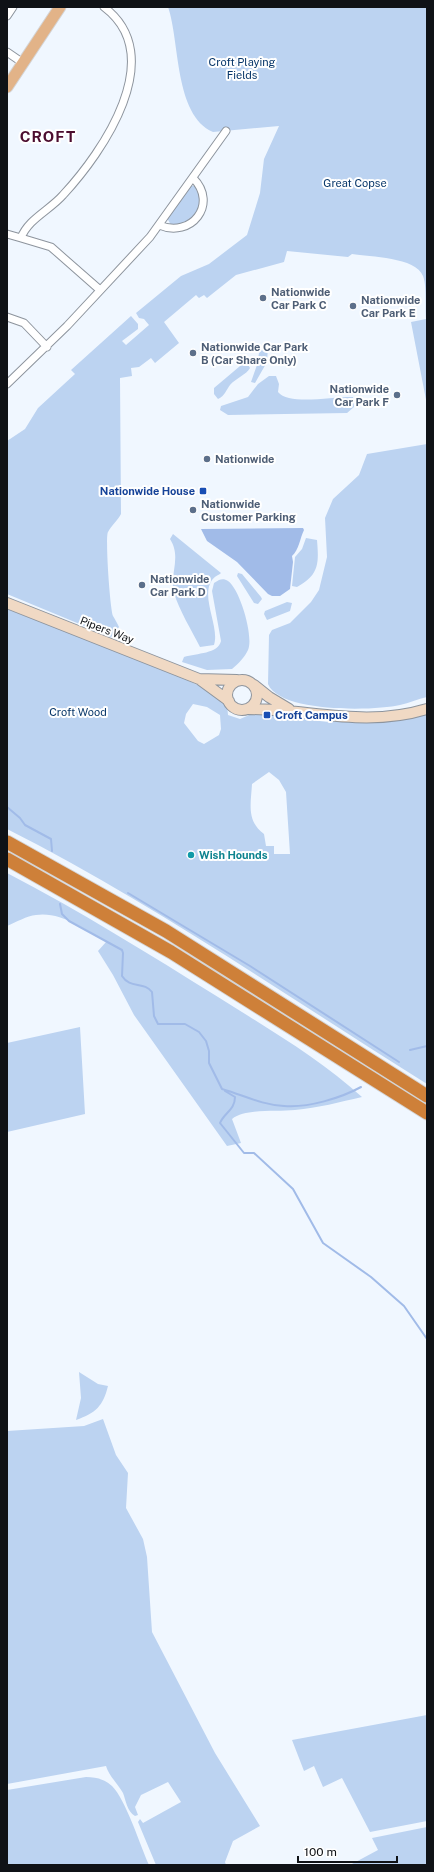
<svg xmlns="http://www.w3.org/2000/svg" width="434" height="1872" viewBox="0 0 434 1872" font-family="'Public Sans',sans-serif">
  <rect width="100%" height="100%" fill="#f0f7ff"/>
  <path fill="#bcd3f1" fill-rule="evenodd" d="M168,7H427V405L411,322L426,319C425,307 427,286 423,276C416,257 370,257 352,254L348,257L287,251L284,262L236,275L207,298L204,295L199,298L196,295L164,322L179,343L155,363L151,358L139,367L131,368L132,376L120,378L121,514C118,520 111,526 108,532C105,537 110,608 113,616C115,619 117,623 119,627L111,637L7,594V441L25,429L38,408L75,374L71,370L131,316L138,324V329L122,341L126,345L149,325L144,319L139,318L136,313L181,276L209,264L247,235L260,193L264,159L279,126L213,132C174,115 180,41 168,7Z
    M190,186H196L201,203C193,219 190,224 171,225L167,218Z
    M264,347H268L267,362L255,383L251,382L257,365L259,353Z
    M246,361L250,368C246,375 236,378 230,385C226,390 225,396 218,399L214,394V388Z
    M269,376H276L279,384L278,392C289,406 335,396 353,397L354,407L347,413L228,415L220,410L221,406L248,397L258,384Z
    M427,444V697C418,699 409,703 400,705C374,711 280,713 268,684L269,635L272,630L290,623L311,602L319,590L327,557L325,518L333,499L359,475L367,454Z
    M173,534L221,573C219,575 215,576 212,580C200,597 220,627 214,645L200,647C192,631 179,610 174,593C169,574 182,558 170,539Z
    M306,538L317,540C319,564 319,575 297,587L292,586L295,557L302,549Z
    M238,573L242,574L261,597L262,599L258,604L254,603L237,576Z
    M219,580C222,579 225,579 228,581C240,589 254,637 248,650C245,657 238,664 232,669L207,670L182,662L184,657C197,653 218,654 221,641L212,591L214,583Z
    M287,602L292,603L290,611L267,620L264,614L265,611Z
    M7,609L161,668L206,689L227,704L228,715L240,719L254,713L328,722L402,719L427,712V1084C288,997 153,903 7,829ZM193,704L207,707L220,715L221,729L219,735L204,744L198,741L184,723L186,714ZM269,772L279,780L286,792L290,854H274V846H266L264,834C246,821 251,803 252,784Z
    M7,873C80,911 149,954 218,997C267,1028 319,1058 362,1097C340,1102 318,1108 295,1110C277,1112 246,1108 232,1119L241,1143L227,1146L134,1015L113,975L98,951L106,942C87,930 60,911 36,915C27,916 16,922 7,926Z
    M80,1027L85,1114L7,1132V1043Z
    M79,1372L98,1384L108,1386C103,1406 96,1413 76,1420L81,1398Z
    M103,1419L116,1455L128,1473L126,1508L143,1539L147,1557L152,1632L215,1753L260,1826L233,1841L225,1862L226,1865H156L138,1822L140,1819L143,1823L181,1802L168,1782L141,1795L135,1807L138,1815L135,1816C127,1811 126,1801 123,1793C118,1784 109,1776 106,1766L7,1784V1431L84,1426Z
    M427,1715V1821L370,1832L342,1778L323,1787L314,1766L304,1771L292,1740Z
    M86,1777C96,1777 104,1779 112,1786C126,1800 140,1845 149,1865H7V1790Z
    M427,1827V1865H350L378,1850L372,1838Z"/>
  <path fill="#a1bbe8" d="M303,528L304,530C300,538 299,550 292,556L293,562L290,589L280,596H272L268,594L237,562L207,541L201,529Z"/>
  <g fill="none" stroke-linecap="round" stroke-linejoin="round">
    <path stroke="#a1bbe8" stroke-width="2" d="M7,807L20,818L25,825L51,839L52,851
      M128,893L250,966L399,1062
      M60,904L62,914L69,921L122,950L123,953L122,976C130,989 144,981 152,992L154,1016L158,1024H185L199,1032L206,1041L209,1051V1063L222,1089C243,1095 262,1105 284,1106C308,1108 341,1098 361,1087
      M410,1050L427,1046
      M225,1091L235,1097C235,1110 224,1113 220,1123L244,1153H254L293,1189L323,1243L371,1277L396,1299L404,1306L427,1339"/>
    <g stroke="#8d949d" stroke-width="9">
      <path id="street" d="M7,16L13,7
        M7,52L23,63
        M159,225C191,239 219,204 193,178
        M7,234L21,238C28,219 50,210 63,195C103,152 169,56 104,7
        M21,238L51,247L100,290
        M7,317L24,323L47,347
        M7,384L67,326L150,237L226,131"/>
    </g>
    <g stroke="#8d949d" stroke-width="12">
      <path id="secondary" d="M7,603L199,679L229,701
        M199,679L237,680
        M227 695a15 15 0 1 1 30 0a15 15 0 1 1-30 0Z
        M254,685L269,697L289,709
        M248,709C310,709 364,728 427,709"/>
    </g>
    <g stroke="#d4d4d5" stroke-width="13">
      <path id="primary" d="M7,87L60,7"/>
    </g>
    <g stroke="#d4d4d5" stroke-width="15">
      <path id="highway" d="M7,842L166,931L427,1096
        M7,859L171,952L427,1113"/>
    </g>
    <use href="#street" stroke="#fff" stroke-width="7"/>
    <use href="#secondary" stroke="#f0d9c4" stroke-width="10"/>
    <use href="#primary" stroke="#e2b388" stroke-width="11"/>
    <use href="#highway" stroke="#ce8039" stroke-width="13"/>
  </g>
  <g fill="#5c6f8a" stroke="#fff" stroke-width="1.5">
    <circle cx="263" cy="298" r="4"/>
    <circle cx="353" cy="306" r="4"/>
    <circle cx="193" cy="353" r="4"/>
    <circle cx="397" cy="395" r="4"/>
    <circle cx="207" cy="459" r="4"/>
    <circle cx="193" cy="510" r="4"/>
    <circle cx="142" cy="585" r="4"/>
  </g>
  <g fill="#1a4fb4" stroke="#fff" stroke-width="1.5">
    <rect x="199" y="487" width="8" height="8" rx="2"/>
    <rect x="263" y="711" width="8" height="8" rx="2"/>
  </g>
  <circle fill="#0f9aa8" stroke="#fff" stroke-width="1.5" cx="191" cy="855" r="4"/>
  <g text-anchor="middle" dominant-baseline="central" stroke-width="4" stroke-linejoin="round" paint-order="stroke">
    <g font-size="11" fill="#073669" stroke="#fff">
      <text x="242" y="62">Croft Playing<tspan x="242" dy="13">Fields</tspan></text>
      <text x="355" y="183">Great Copse</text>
      <text x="78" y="712">Croft Wood</text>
    </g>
    <g font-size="11" font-weight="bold" fill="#4e5e75" stroke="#fff" text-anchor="start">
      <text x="271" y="292">Nationwide<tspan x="271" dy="13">Car Park C</tspan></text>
      <text x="361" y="300">Nationwide<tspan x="361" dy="13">Car Park E</tspan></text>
      <text x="201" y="347">Nationwide Car Park<tspan x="201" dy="13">B (Car Share Only)</tspan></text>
      <text x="389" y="389" text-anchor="end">Nationwide<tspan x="389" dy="13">Car Park F</tspan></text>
      <text x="215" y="459">Nationwide</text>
      <text x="201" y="504">Nationwide<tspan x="201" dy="13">Customer Parking</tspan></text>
      <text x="150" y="579">Nationwide<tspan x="150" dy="13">Car Park D</tspan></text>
    </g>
    <g font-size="11" font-weight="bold" fill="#164399" stroke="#fff" text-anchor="end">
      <text x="195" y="491">Nationwide House</text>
      <text x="275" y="715" text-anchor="start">Croft Campus</text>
    </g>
    <g font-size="11" fill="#0f1216" stroke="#fff">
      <text transform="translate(107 630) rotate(21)">Pipers Way</text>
    </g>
    <g font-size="11" font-weight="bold" fill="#0d838f" stroke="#fff" text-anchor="start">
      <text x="199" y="855">Wish Hounds</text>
    </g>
    <g font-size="15" font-weight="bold" letter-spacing="1" fill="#4c0d2f" stroke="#fff">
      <text x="48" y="136">CROFT</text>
    </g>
  </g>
  <rect width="434" height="1872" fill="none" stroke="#0f1216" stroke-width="16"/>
  <path d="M298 1856v6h99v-6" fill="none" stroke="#0f1216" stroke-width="2"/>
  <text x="304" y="1856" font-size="12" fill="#0f1216" stroke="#ffffff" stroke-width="3" paint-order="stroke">100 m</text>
</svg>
